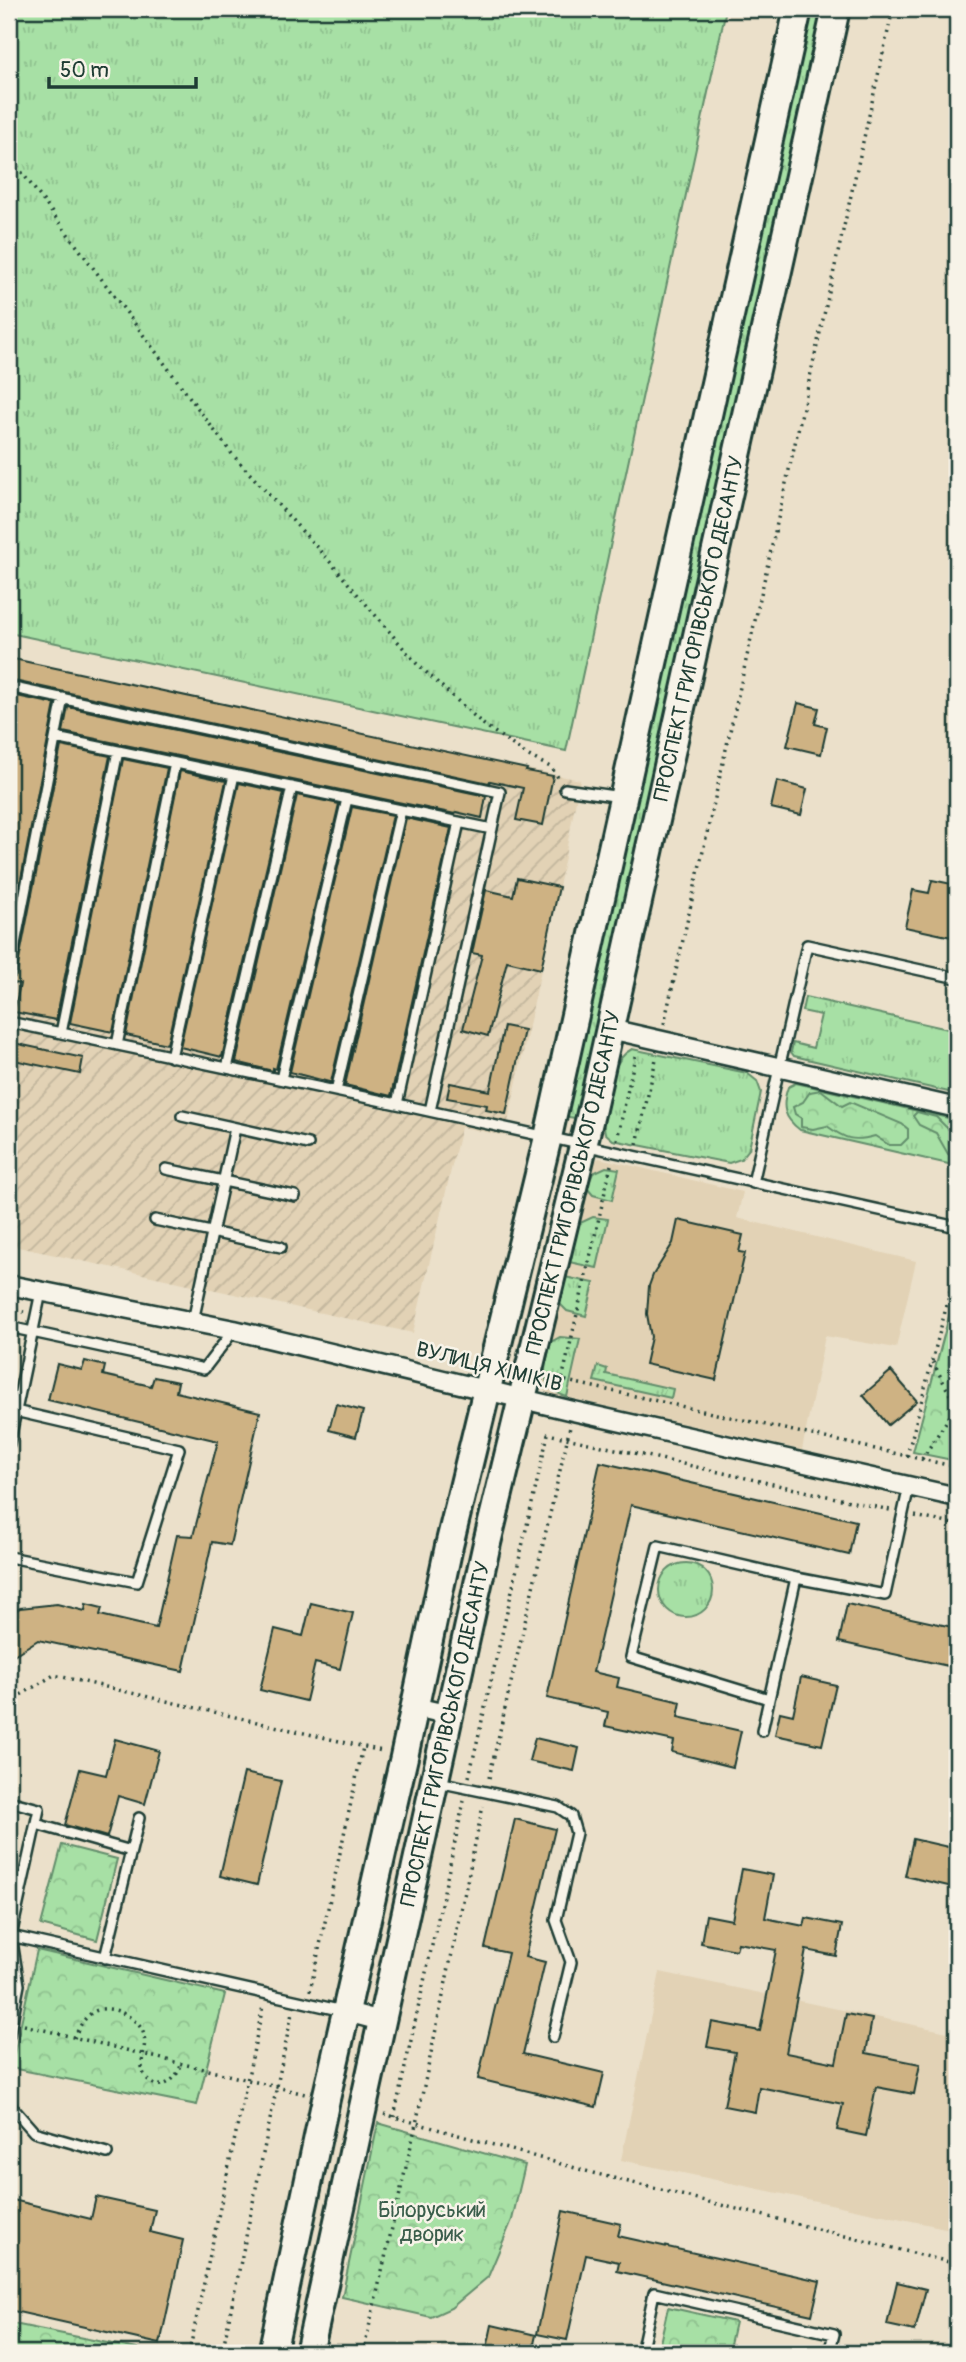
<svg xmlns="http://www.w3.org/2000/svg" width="966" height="2362" viewBox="0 0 966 2362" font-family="Pangolin,sans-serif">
  <defs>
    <pattern id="industrial-furrows" width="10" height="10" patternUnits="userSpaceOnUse" patternTransform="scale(1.75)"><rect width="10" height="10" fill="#e2d2b5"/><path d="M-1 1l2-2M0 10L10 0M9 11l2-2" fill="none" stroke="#c1b59c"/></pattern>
    <pattern id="grass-tufts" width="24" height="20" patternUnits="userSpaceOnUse" patternTransform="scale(1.75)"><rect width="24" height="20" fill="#a7e0a5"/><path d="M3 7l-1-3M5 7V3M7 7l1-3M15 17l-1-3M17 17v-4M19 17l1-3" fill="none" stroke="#8fc18f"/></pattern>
    <pattern id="forest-crowns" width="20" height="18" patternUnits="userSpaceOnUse" patternTransform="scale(1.75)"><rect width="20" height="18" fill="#a7e0a5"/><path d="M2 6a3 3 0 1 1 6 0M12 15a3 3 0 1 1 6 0" fill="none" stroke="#8fc18f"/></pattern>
  </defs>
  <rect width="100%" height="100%" fill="#ebe0ca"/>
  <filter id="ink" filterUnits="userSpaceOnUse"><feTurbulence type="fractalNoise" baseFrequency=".0143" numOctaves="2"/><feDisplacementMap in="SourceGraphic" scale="14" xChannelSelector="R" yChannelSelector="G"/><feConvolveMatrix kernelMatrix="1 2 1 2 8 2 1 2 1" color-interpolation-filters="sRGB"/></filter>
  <g filter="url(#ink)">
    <path fill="#e2d2b5" d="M599,1158L743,1192L737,1218L916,1261L896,1348L825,1336L802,1450L547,1393L536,1380L589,1165Z
      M660,1972L957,2034V2196L950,2229L621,2160Z"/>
    <path fill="url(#industrial-furrows)" d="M9,658L580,780L559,887L505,1136L461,1127L413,1333L9,1245Z"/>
    <path fill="url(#grass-tufts)" stroke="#638e6c" stroke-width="2" d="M9,9H726L566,751L9,633Z
      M810,9H824L580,1115L575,1118L569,1117L566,1113Z
      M805,997L957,1031V1094L794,1056L791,1052L793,1043L813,1048L821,1015L802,1011Z
      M632,1049L747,1073L757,1081L761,1092L749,1149L741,1159L729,1163L613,1140L605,1133L603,1123C608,1099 608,1061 632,1049Z
      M796,1083L957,1120V1166L800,1130C784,1118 781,1107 788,1087Z
      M606,1167L619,1169L612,1200L593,1195L587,1188L593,1173Z
      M593,1217L608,1219L597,1268L569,1262L578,1224Z
      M565,1277L594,1283L586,1316L567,1311L560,1304Z
      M560,1337L580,1339L567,1397C536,1386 545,1367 551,1342Z
      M598,1366L607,1369L606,1374L673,1389L671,1398L594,1381Z
      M659 1590a27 27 0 1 1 54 0a27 27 0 1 1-54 0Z"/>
    <path fill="url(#forest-crowns)" stroke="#638e6c" stroke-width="2" d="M821,1090L842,1106L850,1102L902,1124L908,1129V1138L901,1145H889L875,1136C853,1142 845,1139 827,1126L813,1129L801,1127V1118L795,1114L793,1107L803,1102L810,1092Z
      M917,1112L936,1117L948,1129L957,1132V1157L948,1154L936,1133L919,1125L913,1116Z
      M957,1286V1461L913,1452Z
      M62,1845L117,1859L97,1940L41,1925Z
      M37,1950L225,1994L197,2105L11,2068Z
      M378,2123L525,2165L512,2220L488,2277L451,2308L431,2317L342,2297Z
      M668,2307L735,2322L728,2353L658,2352Z
      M9,2323L157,2353H9Z"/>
    <path fill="#ceb283" stroke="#1f3d34" stroke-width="2" d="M9,658L527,769L526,771L553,776L543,825L516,820L523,788L490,781L489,783L14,681L9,678Z
      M12,695L55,704L9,940V709Z
      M798,703L819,708L815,724L827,727L821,754L787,746Z
      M68,707L486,796L482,818L456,812L455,814L63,732Z
      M61,746L110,756L56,1020L14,1012L20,984L9,982L16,976Z
      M123,759L167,768L113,1032L70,1023Z
      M180,771L226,781L167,1044L126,1035Z
      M777,781L807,789L801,815L771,808Z
      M239,783L284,793L222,1057L180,1047Z
      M297,795L339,804L276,1069L273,1068V1071L236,1062Z
      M352,807L393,815L331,1082H329L290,1072Z
      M406,818L451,828L391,1096L345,1085Z
      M517,878L559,887L541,969L507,961L488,1036L463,1029L482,955L472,953L486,890L513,896Z
      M932,880L957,885V928L954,927L952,937L905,927L913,890L929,893Z
      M504,1026L524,1030L506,1114L486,1110L487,1105L447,1098L450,1083L490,1091Z
      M9,1042L83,1058L80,1074L9,1059Z
      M678,1220L743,1235L739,1252L745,1253L716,1380L645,1364L651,1337L647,1314L649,1286L653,1275L673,1243Z
      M85,1361L105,1366L103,1375L151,1386L154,1377L178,1382L176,1392L260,1412L230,1545L212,1542L183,1671L38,1640L9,1658V1615L20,1608L57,1604L85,1611L86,1604L102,1608L100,1615L156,1628L177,1535L193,1536L218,1441L48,1400L57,1364L82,1370Z
      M891,1371L917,1401L888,1425L863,1395Z
      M336,1404L363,1411L356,1437L329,1430Z
      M600,1462L856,1521L849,1555L631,1505L593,1672L619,1678L617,1687L681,1702L678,1717L741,1731L733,1767L672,1752L674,1741L605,1726L608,1712L547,1698Z
      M311,1603L353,1613L340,1669L315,1663L306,1701L260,1690L275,1629L303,1636Z
      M847,1604L957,1628V1668L839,1642Z
      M801,1677L836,1685L822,1745L775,1735L780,1712L793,1715Z
      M535,1738L579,1748L574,1771L529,1761Z
      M115,1739L159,1751L145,1804L118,1796L107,1837L65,1825L80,1769L106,1775Z
      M244,1773L281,1781L257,1885L220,1876Z
      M515,1819L555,1829L525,1957L545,1962L523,2054L604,2073L596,2107L478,2079L508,1953L485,1948Z
      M913,1839L957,1849V1888L905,1876Z
      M742,1869L773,1875L765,1918L804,1926L806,1918L842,1925L836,1956L806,1950L786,2053L836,2063L846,2014L872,2019L866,2053L920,2064L914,2094L876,2087L866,2136L837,2130L843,2104L759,2087L755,2112L724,2106L735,2052L707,2047L712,2022L760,2031L776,1950L738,1943L736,1950L701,1943L706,1915L732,1920Z
      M96,2197L155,2210L150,2232L183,2240L160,2344L9,2310V2199L91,2219Z
      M563,2211L621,2224L618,2236L820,2281L812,2315L617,2271L619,2262L586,2255L567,2340L537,2334Z
      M897,2282L926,2289L915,2331L887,2325Z
      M492,2325L536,2335L532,2353H486Z"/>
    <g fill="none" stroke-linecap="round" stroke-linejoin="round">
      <g stroke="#1f3d34" stroke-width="14">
        <path id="lane" d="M9,687L500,792L430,1111
          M56,738L492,829
          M565,789L621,797
          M9,975L63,698
          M9,1022L397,1104L957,1227
          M61,1033L118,751
          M117,1045L175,763
          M171,1057L234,775
          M227,1068L292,787
          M281,1079L347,799
          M336,1091L401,810
          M397,1104L459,822
          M182,1116L308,1144
          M166,1169L295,1196
          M753,1183L807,945L957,978
          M155,1220L281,1247
          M193,1321L235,1128
          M9,1327L204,1369L234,1330
          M9,1444L41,1292
          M9,1557L137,1582L179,1449L15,1411
          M769,1699L631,1657L658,1546L796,1578
          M762,1731L796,1578L885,1595L909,1486
          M438,1782L558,1807L571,1816L576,1833L556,1920L571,1962L553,2037
          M9,1801L39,1809L11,1936L19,1985L9,2036
          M36,1824L131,1851
          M11,1936L343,2011
          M105,1958L139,1818
          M9,2099L12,2107L34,2132L107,2153
          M641,2353L654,2293L834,2334L829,2353"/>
      </g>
      <g stroke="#1f3d34" stroke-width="23">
        <path id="street" d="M610,1029L957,1108
          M9,1285L234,1330L573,1411L957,1497
          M415,1707L450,1715
          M347,2012L381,2021"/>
      </g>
      <g stroke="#1f3d34" stroke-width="32">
        <g id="secondary">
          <path d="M272,2353L326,2099L404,1757L449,1546L548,1137L798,9"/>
          <path id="s1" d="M309,2353L487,1543L592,1109L836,9"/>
        </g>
      </g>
      <path stroke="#1f3d34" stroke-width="3.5" stroke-dasharray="2 5" stroke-linecap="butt" d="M9,155L232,454L331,563L417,664L483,724L527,755L552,768L559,779
        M664,1024L893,9
        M617,1140L636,1052
        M637,1144L656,1059
        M611,1165L562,1380L957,1467
        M953,1289L957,1297
        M9,1309L24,1312
        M933,1362L957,1408
        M907,1456L956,1270
        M922,1459L957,1405
        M915,1516L957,1525
        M9,1702L54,1675L382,1751
        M469,1777L548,1434L890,1510
        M489,1778L570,1427
        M310,1991L363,1747
        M24,2025L305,2094
        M74,2038C78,2030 82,2021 89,2015C105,2001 130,2013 141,2028C151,2044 136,2062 145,2076C158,2095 176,2081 181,2065
        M384,2114L593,2173L957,2264
        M394,2117L464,1801
        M189,2353L263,2006
        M222,2353L292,2013
        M363,2353L416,2124L483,1806"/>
      <use href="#lane" stroke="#f7f3e8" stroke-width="9"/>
      <use href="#street" stroke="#f7f3e8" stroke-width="18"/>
      <use href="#secondary" stroke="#f7f3e8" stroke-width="26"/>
    </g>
  </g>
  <g text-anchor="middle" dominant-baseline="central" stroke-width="5" stroke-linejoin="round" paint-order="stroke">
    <g font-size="21" fill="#1f3d34" stroke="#f7f3e8">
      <text stroke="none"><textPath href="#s1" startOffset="1768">ПРОСПЕКТ ГРИГОРІВСЬКОГО ДЕСАНТУ</textPath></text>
      <text stroke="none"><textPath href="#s1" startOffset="1200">ПРОСПЕКТ ГРИГОРІВСЬКОГО ДЕСАНТУ</textPath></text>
      <text transform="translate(489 1367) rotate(14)">ВУЛИЦЯ ХІМІКІВ</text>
      <text stroke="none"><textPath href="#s1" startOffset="634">ПРОСПЕКТ ГРИГОРІВСЬКОГО ДЕСАНТУ</textPath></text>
    </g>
    <g font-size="21" fill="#3a5e4b" stroke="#f7f3e8">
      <text x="432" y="2210">Білоруський<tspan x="432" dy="24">дворик</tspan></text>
    </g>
  </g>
  <rect width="966" height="2362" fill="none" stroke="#f7f3e8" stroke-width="35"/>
  <rect x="18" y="18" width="931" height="2327" fill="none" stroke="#1f3d34" stroke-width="2.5" filter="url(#ink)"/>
  <path d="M49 77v10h147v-10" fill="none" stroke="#1f3d34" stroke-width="3.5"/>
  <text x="60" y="77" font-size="21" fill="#1f3d34" stroke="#f7f3e8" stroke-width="5" paint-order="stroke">50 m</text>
</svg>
